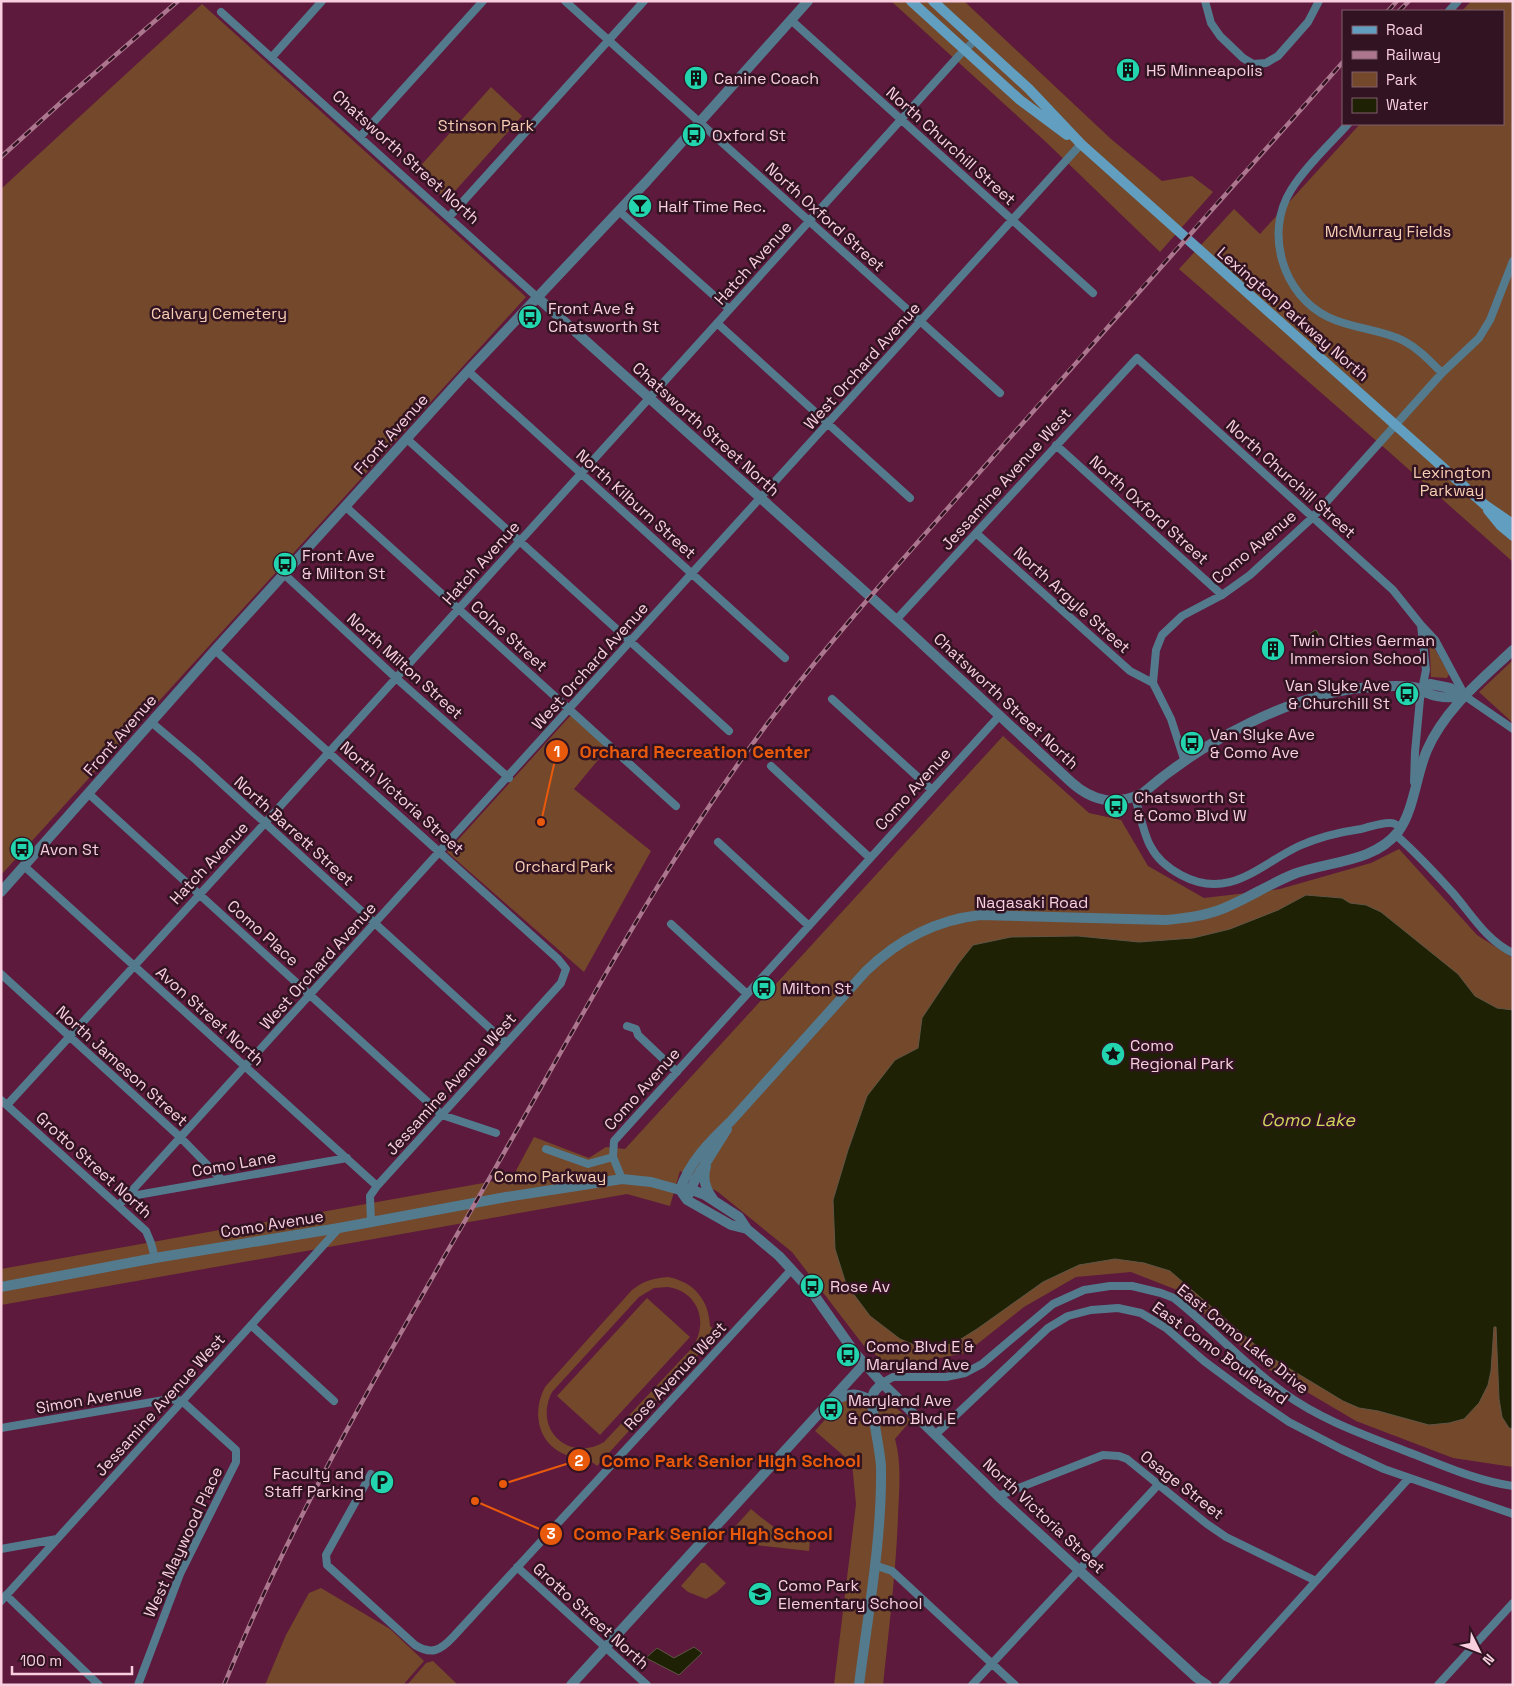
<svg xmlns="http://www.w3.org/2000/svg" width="1514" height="1686" viewBox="0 0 1514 1686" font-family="'Space Grotesk',sans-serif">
  <rect width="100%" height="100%" fill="#5d1a3c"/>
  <path fill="#74482b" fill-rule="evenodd" d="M891,1H964L1111,139L1162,181L1192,176L1213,192L1160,252L1047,143Z
    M1471,1H1513V562L1388,451L1179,269L1234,209L1260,234L1360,124H1503V11H1462Z
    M202,4L526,297L1,875V189Z
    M491,87L522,116L447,200L415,172Z
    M1428,637L1449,674L1447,678L1431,677L1430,653Z
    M1513,660V723L1479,692Z
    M571,715L608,748L574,789L651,851L584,972L447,852Z
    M1003,736L1089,813L1121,820L1148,866L1204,898L1280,889L1371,863L1399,849L1477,935L1513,958V1467L1453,1458L1356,1421L1268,1369L1177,1290L1131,1272L1076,1277L1024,1307L966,1353L918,1362L888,1364L864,1346L792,1252L718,1192L680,1171L670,1206L627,1194L1,1305V1269L512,1178L534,1137L589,1158L606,1147L625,1149Z
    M668,1277C694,1282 709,1300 710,1326L718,1333L597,1466C584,1454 578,1461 564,1454C537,1442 532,1411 545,1387L632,1290C643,1281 654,1278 668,1277ZM668,1287C699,1292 709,1323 692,1348L604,1442C568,1463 533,1429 552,1392L639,1297L654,1288Z
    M647,1298L690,1337L600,1435L557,1396Z
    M843,1399H859L864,1404H880L885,1399L911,1420L895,1439C902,1464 899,1490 898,1516C896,1572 889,1628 883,1685H834L856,1504L852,1463L815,1431Z
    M751,1509C769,1524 785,1538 810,1541L809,1551L756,1545L733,1529Z
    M701,1563H705L726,1583L717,1592L706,1599L688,1592L681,1586Z
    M321,1588L390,1629L424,1661L403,1685H265L286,1635L309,1593Z
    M433,1661L458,1685H407L426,1663Z"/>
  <path fill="#1f2104" stroke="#605546" d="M1316,630L1323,642L1317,645L1310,633Z
    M1306,895L1342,898L1350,903L1366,905L1381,912L1458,974L1475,996L1497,1008L1513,1010V1429L1509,1428L1502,1417L1499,1399L1496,1327H1494L1491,1371L1488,1385L1479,1403L1464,1419L1449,1423L1429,1425L1378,1411L1359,1408L1343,1401L1267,1355L1170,1271L1144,1263L1115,1259L1079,1265L1043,1282L977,1329L953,1344L919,1347L900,1339L870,1316L846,1284L835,1249L833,1200L848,1150L867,1096L895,1060L918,1048L922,1018L958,964L973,945L1011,937L1078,936L1139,942L1193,938L1230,929L1278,910Z
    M694,1647L702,1653L679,1675L646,1658L657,1648L674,1658Z"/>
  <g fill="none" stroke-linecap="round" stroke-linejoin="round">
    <path stroke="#547a8e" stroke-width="8" d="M565,1L1000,393
      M1205,1L1211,23L1220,36L1243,58L1253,64L1266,63L1278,56L1308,22L1319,1
      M1449,11L1458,1
      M221,12L538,298
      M791,20L1093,293
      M272,57L322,1
      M1348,124C1330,144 1305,167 1291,190C1264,233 1283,295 1328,317C1352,329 1381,329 1404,341C1419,349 1430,361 1442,373
      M360,137L483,1
      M619,211L729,309
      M449,217L644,1
      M717,323L910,498
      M468,371L785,658
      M407,439L729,731
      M1056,445L1222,595
      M346,507L676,806
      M976,533L1130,671L1153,683
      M284,574L396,678L509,778
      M896,620L1137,358L1393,590L1421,625L1435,640L1465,696L1513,729
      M215,650L558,959L566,969L561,983L377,1186L370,1196L371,1223
      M832,699L932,790
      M151,722L196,760L506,1043
      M1184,759L1171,719L1153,683L1156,650L1162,635L1182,616L1222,595L1250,575L1313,517L1442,373L1479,338L1490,320L1513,261
      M771,766L870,858
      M1414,782L1415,752L1420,699L1426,670L1421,625
      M89,794L442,1115L496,1133
      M1135,797C1139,810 1144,836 1151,847C1157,859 1170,869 1181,875C1229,901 1259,865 1299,846C1319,837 1340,832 1361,829C1370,827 1382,822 1391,823C1394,823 1399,826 1401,828
      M1396,835C1416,853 1435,873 1453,893C1472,915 1486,940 1513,953
      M718,842L809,926
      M24,866L377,1186
      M671,924L747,994
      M1,974L180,1137L222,1180
      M627,1026L636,1029L638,1035L677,1072
      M1,1100L146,1231L151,1243L155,1258
      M7,1105L265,823L964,50L976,40
      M546,1149L588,1164L613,1157
      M622,1179L613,1157L614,1141L1000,715
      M126,1197L347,1158
      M119,1205L1081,144
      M251,1325L334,1401
      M882,1383L893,1377H946L965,1373L982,1364L1053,1304L1084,1290L1110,1286H1132L1161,1293L1174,1298C1212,1328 1245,1365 1284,1393C1321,1420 1365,1435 1408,1452C1442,1465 1477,1481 1513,1486
      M1,1428L170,1399L182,1401L236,1450V1462L180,1574L138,1685
      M936,1434L1048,1328L1068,1316L1091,1310L1118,1308L1141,1313L1166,1328L1204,1361L1251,1396L1289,1422L1341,1449L1384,1469L1513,1514
      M371,1474L326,1555L327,1565L415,1645C431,1655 440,1651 453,1637L792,1269
      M998,1496L1103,1455L1119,1456L1127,1459L1207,1524L1226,1537L1316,1581
      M1,1549L57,1539
      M874,1565L892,1571L1015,1685
      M517,1567L647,1685
      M6,1595L99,1685
      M1,1601L339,1228
      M972,1685L1158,1485
      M1222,1685L1409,1478
      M1438,1685L1513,1603"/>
    <path stroke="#547a8e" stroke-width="10" d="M538,298L903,626L1071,782C1093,802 1116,806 1143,793C1202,742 1296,690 1375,687C1388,686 1409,685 1421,689C1424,690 1424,691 1427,693C1438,698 1453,698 1465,696
      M1422,689L1430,684L1450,688L1465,696
      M1,892L215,650L468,371L647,181L808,1
      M706,1166C702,1179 705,1189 713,1199
      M680,1190C689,1162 710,1141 731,1121L866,971C898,940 936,920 980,915L1166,920C1186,918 1204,916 1222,909C1247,899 1269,884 1294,874C1328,861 1373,863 1398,832C1414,811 1416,775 1427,750C1445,709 1481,680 1513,650
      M680,1190L687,1200L731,1225L747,1229L779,1256L812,1292L855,1353L882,1383L998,1496L1197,1678L1207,1685
      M689,1194L695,1180L727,1129
      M1,1287L155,1258L339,1228L506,1197L622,1179L651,1182L680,1190L690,1189L705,1195L739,1217L747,1229
      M835,1400C851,1392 857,1393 873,1401
      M571,1685L864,1364
      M859,1685C868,1613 882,1540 881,1468C881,1450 868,1404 874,1392C876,1389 880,1386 882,1383"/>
    <path stroke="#619ebf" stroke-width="10" d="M911,1L1020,100L1067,135
      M933,1L1029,89L1081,144L1485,505L1513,524
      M1488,510L1501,526L1513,536"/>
    <g stroke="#ac768f" stroke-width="4.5">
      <path id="rail" d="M1388,11L1397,1
        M1399,11L1409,1
        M1,157L67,97L178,1
        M224,1685C298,1503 400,1335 497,1165C586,1009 670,850 780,707C848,618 925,535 999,450C1113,320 1228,191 1343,62"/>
    </g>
    <use href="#rail" stroke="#311321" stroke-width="2.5" stroke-dasharray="8" stroke-linecap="butt"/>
  </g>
  <defs>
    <g id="building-disc" transform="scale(1.25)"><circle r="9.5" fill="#22d5af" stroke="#311321"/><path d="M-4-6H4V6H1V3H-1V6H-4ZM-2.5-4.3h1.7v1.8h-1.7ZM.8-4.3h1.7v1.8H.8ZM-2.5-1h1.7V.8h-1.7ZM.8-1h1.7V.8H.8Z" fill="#111"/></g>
    <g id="bus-disc" transform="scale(1.25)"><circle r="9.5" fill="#22d5af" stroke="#311321"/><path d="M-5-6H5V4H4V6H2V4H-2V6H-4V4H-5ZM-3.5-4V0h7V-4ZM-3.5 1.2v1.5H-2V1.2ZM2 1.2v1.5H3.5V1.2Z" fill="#111"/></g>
    <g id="bar-disc" transform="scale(1.25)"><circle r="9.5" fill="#22d5af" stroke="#311321"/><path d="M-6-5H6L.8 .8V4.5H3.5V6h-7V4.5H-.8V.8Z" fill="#111"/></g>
    <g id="sight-disc" transform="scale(1.25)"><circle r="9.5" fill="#22d5af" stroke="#311321"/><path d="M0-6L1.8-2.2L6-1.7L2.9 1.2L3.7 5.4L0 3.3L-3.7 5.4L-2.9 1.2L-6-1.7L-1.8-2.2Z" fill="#111"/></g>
    <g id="parking-disc" transform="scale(1.25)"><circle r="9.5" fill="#22d5af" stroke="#311321"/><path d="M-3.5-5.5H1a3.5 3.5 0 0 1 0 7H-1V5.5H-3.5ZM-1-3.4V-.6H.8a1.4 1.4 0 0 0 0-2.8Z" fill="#111"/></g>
    <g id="school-disc" transform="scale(1.25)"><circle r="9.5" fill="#22d5af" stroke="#311321"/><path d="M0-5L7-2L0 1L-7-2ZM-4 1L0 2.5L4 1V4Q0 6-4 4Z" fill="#111"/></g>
  </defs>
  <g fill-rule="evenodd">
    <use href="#building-disc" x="1128" y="70"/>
    <use href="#building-disc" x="696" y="78"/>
    <use href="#bus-disc" x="694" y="135"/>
    <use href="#bar-disc" x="640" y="206"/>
    <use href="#bus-disc" x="530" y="317"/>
    <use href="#bus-disc" x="285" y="564"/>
    <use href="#building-disc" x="1273" y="649"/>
    <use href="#bus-disc" x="1407" y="694"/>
    <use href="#bus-disc" x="1192" y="743"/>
    <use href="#bus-disc" x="1116" y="806"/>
    <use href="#bus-disc" x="22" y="849"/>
    <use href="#bus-disc" x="764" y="988"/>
    <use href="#sight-disc" x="1113" y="1054"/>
    <use href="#bus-disc" x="812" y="1286"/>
    <use href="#bus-disc" x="848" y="1355"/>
    <use href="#bus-disc" x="831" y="1409"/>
    <use href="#parking-disc" x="382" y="1482"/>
    <use href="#school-disc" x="760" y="1594"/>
  </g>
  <g text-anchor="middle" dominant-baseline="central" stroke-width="5" stroke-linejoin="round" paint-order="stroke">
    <g font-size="16" fill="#f9cfdf" stroke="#311321" text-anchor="start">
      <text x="1146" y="70">H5 Minneapolis</text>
      <text x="714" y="78">Canine Coach</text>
      <text x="712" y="135">Oxford St</text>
      <text x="658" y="206">Half Time Rec.</text>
      <text x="548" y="308">Front Ave &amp;<tspan x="548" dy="18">Chatsworth St</tspan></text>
      <text x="302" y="555">Front Ave<tspan x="302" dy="18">&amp; Milton St</tspan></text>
      <text x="1290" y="640">Twin CIties German<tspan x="1290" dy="18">Immersion School</tspan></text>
      <text x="1390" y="685" text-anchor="end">Van Slyke Ave<tspan x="1390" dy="18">&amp; Churchill St</tspan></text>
      <text x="1210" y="734">Van Slyke Ave<tspan x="1210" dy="18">&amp; Como Ave</tspan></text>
      <text x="1134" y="797">Chatsworth St<tspan x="1134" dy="18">&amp; Como Blvd W</tspan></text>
      <text x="40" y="849">Avon St</text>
      <text x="782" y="988">Milton St</text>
      <text x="1130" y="1045">Como<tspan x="1130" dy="18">Regional Park</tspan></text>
      <text x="830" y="1286">Rose Av</text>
      <text x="866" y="1346">Como Blvd E &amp;<tspan x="866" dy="18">Maryland Ave</tspan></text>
      <text x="848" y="1400">Maryland Ave<tspan x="848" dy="18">&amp; Como Blvd E</tspan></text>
      <text x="364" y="1473" text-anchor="end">Faculty and<tspan x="364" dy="18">Staff Parking</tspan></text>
      <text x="778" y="1585">Como Park<tspan x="778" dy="18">Elementary School</tspan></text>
    </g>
    <g font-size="16" fill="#f7cdb3" stroke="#311321">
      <text x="486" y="125">Stinson Park</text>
      <text x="1388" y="231">McMurray Fields</text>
      <text x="219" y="313">Calvary Cemetery</text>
      <text x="1452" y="472">Lexington<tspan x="1452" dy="18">Parkway</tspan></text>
      <text x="564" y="866">Orchard Park</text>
      <text x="550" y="1176">Como Parkway</text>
    </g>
    <g font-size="16" fill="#f9cfdf" stroke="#311321">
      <text transform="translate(951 146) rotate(42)">North Churchill Street</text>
      <text transform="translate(406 157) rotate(42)">Chatsworth Street North</text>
      <text transform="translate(825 217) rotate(42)">North Oxford Street</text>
      <text transform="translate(753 263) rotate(-48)">Hatch Avenue</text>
      <text transform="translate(1293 314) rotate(41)">Lexington Parkway North</text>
      <text transform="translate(862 366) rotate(-48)">West Orchard Avenue</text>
      <text transform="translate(706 429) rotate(42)">Chatsworth Street North</text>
      <text transform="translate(391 434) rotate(-48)">Front Avenue</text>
      <text transform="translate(1006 479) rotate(-48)">Jessamine Avenue West</text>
      <text transform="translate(1291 479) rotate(42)">North Churchill Street</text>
      <text transform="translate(636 504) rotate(42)">North Kilburn Street</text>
      <text transform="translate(1149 510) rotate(42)">North Oxford Street</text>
      <text transform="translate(1254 547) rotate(-40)">Como Avenue</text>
      <text transform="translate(481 563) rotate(-48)">Hatch Avenue</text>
      <text transform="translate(1072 600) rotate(42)">North Argyle Street</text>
      <text transform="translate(509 636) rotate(42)">Colne Street</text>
      <text transform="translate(405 666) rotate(42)">North Milton Street</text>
      <text transform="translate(590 666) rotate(-48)">West Orchard Avenue</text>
      <text transform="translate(1006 701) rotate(43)">Chatsworth Street North</text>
      <text transform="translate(120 735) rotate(-49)">Front Avenue</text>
      <text transform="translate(913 789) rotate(-48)">Como Avenue</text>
      <text transform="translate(402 798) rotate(42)">North Victoria Street</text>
      <text transform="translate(294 831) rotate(42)">North Barrett Street</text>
      <text transform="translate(209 863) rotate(-47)">Hatch Avenue</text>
      <text x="1032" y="902">Nagasaki Road</text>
      <text transform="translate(263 933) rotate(42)">Como Place</text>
      <text transform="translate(318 966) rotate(-48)">West Orchard Avenue</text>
      <text transform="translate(210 1016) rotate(42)">Avon Street North</text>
      <text transform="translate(122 1066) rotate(42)">North Jameson Street</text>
      <text transform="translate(451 1084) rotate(-48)">Jessamine Avenue West</text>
      <text transform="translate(642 1089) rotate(-48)">Como Avenue</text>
      <text transform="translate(234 1164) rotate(-10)">Como Lane</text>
      <text transform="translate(94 1165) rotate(42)">Grotto Street North</text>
      <text transform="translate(272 1224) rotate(-9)">Como Avenue</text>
      <text transform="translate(1243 1339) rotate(39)">East Como Lake Drive</text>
      <text transform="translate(1220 1353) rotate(36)">East Como Boulevard</text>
      <text transform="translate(675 1376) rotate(-47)">Rose Avenue West</text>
      <text transform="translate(89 1399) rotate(-10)">Simon Avenue</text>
      <text transform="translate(160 1405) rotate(-48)">Jessamine Avenue West</text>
      <text transform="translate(1182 1485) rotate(38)">Osage Street</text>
      <text transform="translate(1044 1516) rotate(43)">North Victoria Street</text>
      <text transform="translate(183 1542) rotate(-65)">West Maywood Place</text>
      <text transform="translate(591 1616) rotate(42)">Grotto Street North</text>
    </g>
    <g font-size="18" font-style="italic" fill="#ced75b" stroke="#311321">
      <text x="1308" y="1119">Como Lake</text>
    </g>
  </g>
  <path fill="none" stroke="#e8590c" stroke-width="2" d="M541 822L557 751M503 1484L579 1460M475 1501L551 1534"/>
  <g fill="#e8590c" stroke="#311321" stroke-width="2">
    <circle cx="541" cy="822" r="5"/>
    <circle cx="503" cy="1484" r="5"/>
    <circle cx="475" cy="1501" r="5"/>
    <circle cx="557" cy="751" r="12"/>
    <circle cx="579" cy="1460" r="12"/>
    <circle cx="551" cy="1534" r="12"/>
  </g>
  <g font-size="15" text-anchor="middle" font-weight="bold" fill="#fff">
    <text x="557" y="757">1</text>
    <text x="579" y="1466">2</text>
    <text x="551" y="1539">3</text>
  </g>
  <g font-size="18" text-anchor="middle" font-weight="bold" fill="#e8590c" stroke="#311321" stroke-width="5" stroke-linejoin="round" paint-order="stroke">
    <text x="695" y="758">Orchard Recreation Center</text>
    <text x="731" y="1467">Como Park Senior High School</text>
    <text x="703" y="1540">Como Park Senior HIgh School</text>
  </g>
  <rect width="1514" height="1686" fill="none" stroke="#f9cfdf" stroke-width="5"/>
  <rect x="1342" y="10" width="162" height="115" fill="#311321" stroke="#815e6d"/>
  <rect x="1352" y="26" width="25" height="8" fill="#619ebf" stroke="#815e6d"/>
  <text x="1386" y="35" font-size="15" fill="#f9cfdf">Road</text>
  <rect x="1352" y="51" width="25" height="8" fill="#ac768f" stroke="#815e6d"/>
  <text x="1386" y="60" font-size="15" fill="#f9cfdf">Railway</text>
  <rect x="1352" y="72" width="25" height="15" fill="#74482b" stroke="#815e6d"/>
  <text x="1386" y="85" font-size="15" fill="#f9cfdf">Park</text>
  <rect x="1352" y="98" width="25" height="15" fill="#1f2104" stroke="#815e6d"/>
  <text x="1386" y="110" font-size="15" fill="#f9cfdf">Water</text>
  <g transform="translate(1479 1651) rotate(132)" stroke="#311321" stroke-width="4" paint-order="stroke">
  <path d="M0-4L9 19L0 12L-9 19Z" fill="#f9cfdf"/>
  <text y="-8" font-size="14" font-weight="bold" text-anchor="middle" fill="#f9cfdf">N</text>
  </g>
  <path d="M12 1666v8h120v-8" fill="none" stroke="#f9cfdf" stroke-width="2.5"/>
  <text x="20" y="1666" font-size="15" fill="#f9cfdf" stroke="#311321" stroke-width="4" paint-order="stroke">100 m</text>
</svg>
